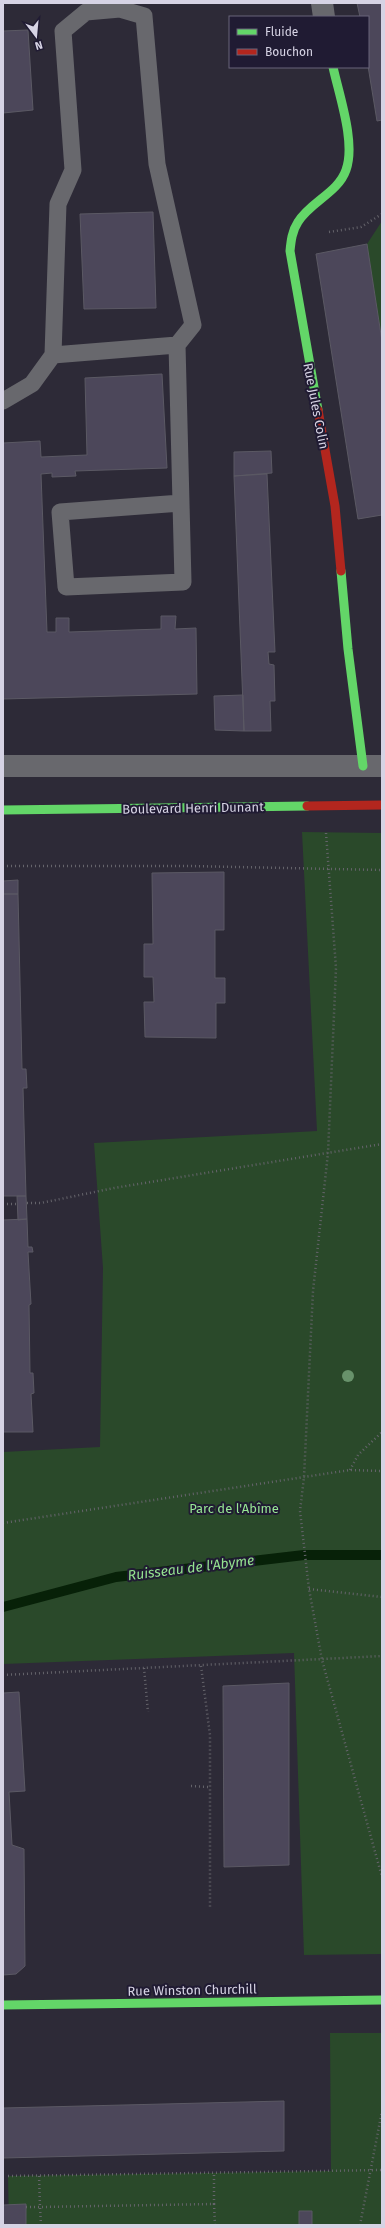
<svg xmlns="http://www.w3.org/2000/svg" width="385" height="2228" viewBox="0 0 385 2228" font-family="'Fira Sans',sans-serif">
  <rect width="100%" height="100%" fill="#2d2a37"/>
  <path fill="#2a492a" d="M382,221V341L367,244Z
    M302,832L382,833V1954L304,1955L294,1653L3,1664V1452L100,1447L103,1268L94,1143L317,1131Z
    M330,2033H382V2225H9L8,2176L331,2171Z"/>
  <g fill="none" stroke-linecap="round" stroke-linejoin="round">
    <path stroke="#072108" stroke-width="10" d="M3,1607L116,1577L304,1555H382"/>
  </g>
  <path fill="#4c475a" stroke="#5b5964" d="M357,3H382V120L377,121L368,66V17H360Z
    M28,30L33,110L3,113V31Z
    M153,212L156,308L84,309L80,214Z
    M367,244L382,341V515L358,519L316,254Z
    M162,374L167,468L75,471L76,476L52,477V473L41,474L47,632H56V618H69V632L161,629V616H176L175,629L196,628L197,694L3,699V443L40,441L41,457L87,455L85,378Z
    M271,451L272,473L234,476V452Z
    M267,474L275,652H268L269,664L274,665L275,701H270L271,731H244L234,476Z
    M243,695L244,731L215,730L214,696Z
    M224,872V930H215V978H225V1003H216V1038L145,1037L144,1002H154L153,977H144V944H153L152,873Z
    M18,880V894H3V881Z
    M3,894H18L22,1069H26L27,1088H23L26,1196H3Z
    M17,1196H26L27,1219L18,1220Z
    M27,1219L28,1247H32L33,1252H28L31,1304L29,1305L30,1373H33L34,1393L31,1394L33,1432H3V1220Z
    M289,1683V1865L224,1867L223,1686Z
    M19,1692L25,1791L9,1792L12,1845L24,1849L25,1966L16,1974L3,1975V1693Z
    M284,2101V2151L3,2158V2108Z
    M26,2204V2225H3V2205Z
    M299,2211H312V2225H299Z"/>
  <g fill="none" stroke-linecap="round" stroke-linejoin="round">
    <path stroke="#65646b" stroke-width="2.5" stroke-dasharray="1 3" stroke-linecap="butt" d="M329,232L361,227L382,214
      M326,833L336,968L328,1153L313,1291L304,1477L300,1511L309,1589L322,1660L382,1877
      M3,866H189L382,870
      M27,1203H41L114,1188L382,1144
      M3,1204H18
      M350,1470L358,1455L382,1432
      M3,1523L350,1470L382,1471
      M309,1589L382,1597
      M201,1666L210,1735V1907
      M144,1668L148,1712
      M3,1675L382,1656
      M191,1786L209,1787
      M8,2176L382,2170
      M214,2204V2173
      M26,2207H40L39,2175
      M41,2225L40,2207L214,2204L215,2225
      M360,2225L382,2111"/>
    <path stroke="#68686d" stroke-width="17" d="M53,355L58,204L73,170L63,31L86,12L120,9L144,16L157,164L193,325L177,345
      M3,401L32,384L53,355L177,345L183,582L66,587L60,512L181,503"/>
    <path stroke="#68686d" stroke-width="22" d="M322,3L324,17
      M3,766H382"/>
    <path stroke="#63d668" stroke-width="9" d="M318,410L290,251C291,241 292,231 298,222C310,202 338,193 346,170C356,143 339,95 333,67
      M341,571L348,649L363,766
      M3,810L307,806
      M3,2005L382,2000"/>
    <path stroke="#b3261e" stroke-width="9" d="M318,410L335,506L341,571
      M307,806L382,805"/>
  </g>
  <circle fill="#68926b" cx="348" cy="1376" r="6"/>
  <g text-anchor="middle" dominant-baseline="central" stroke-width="4" stroke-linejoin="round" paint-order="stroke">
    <g font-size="13" fill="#d6d3e4" stroke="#201b33">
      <text transform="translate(316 406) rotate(79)">Rue Jules Colin</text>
      <text transform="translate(193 808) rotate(-1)">Boulevard Henri Dunant</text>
      <text transform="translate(192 1990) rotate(-1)">Rue Winston Churchill</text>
    </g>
    <g font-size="13" fill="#98e795" stroke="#201b33">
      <text x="234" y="1508">Parc de l'Abîme</text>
    </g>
    <g font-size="14" font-style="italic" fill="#94e290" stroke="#201b33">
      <text transform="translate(191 1568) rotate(-7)">Ruisseau de l'Abyme</text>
    </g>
  </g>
  <rect width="385" height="2228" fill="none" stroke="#d6d3e4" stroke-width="8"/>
  <rect x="229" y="16" width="140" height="52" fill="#201b33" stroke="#69657a"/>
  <rect x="237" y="29" width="20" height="6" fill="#63d668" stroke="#69657a"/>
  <text x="265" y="36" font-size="12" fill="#d6d3e4">Fluide</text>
  <rect x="237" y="49" width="20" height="6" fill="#b3261e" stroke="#69657a"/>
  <text x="265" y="56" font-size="12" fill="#d6d3e4">Bouchon</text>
  <g transform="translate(36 36) rotate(164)" stroke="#201b33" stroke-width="3" paint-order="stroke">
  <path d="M0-3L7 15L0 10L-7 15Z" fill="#d6d3e4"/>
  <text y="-6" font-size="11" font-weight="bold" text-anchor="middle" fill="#d6d3e4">N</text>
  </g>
</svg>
